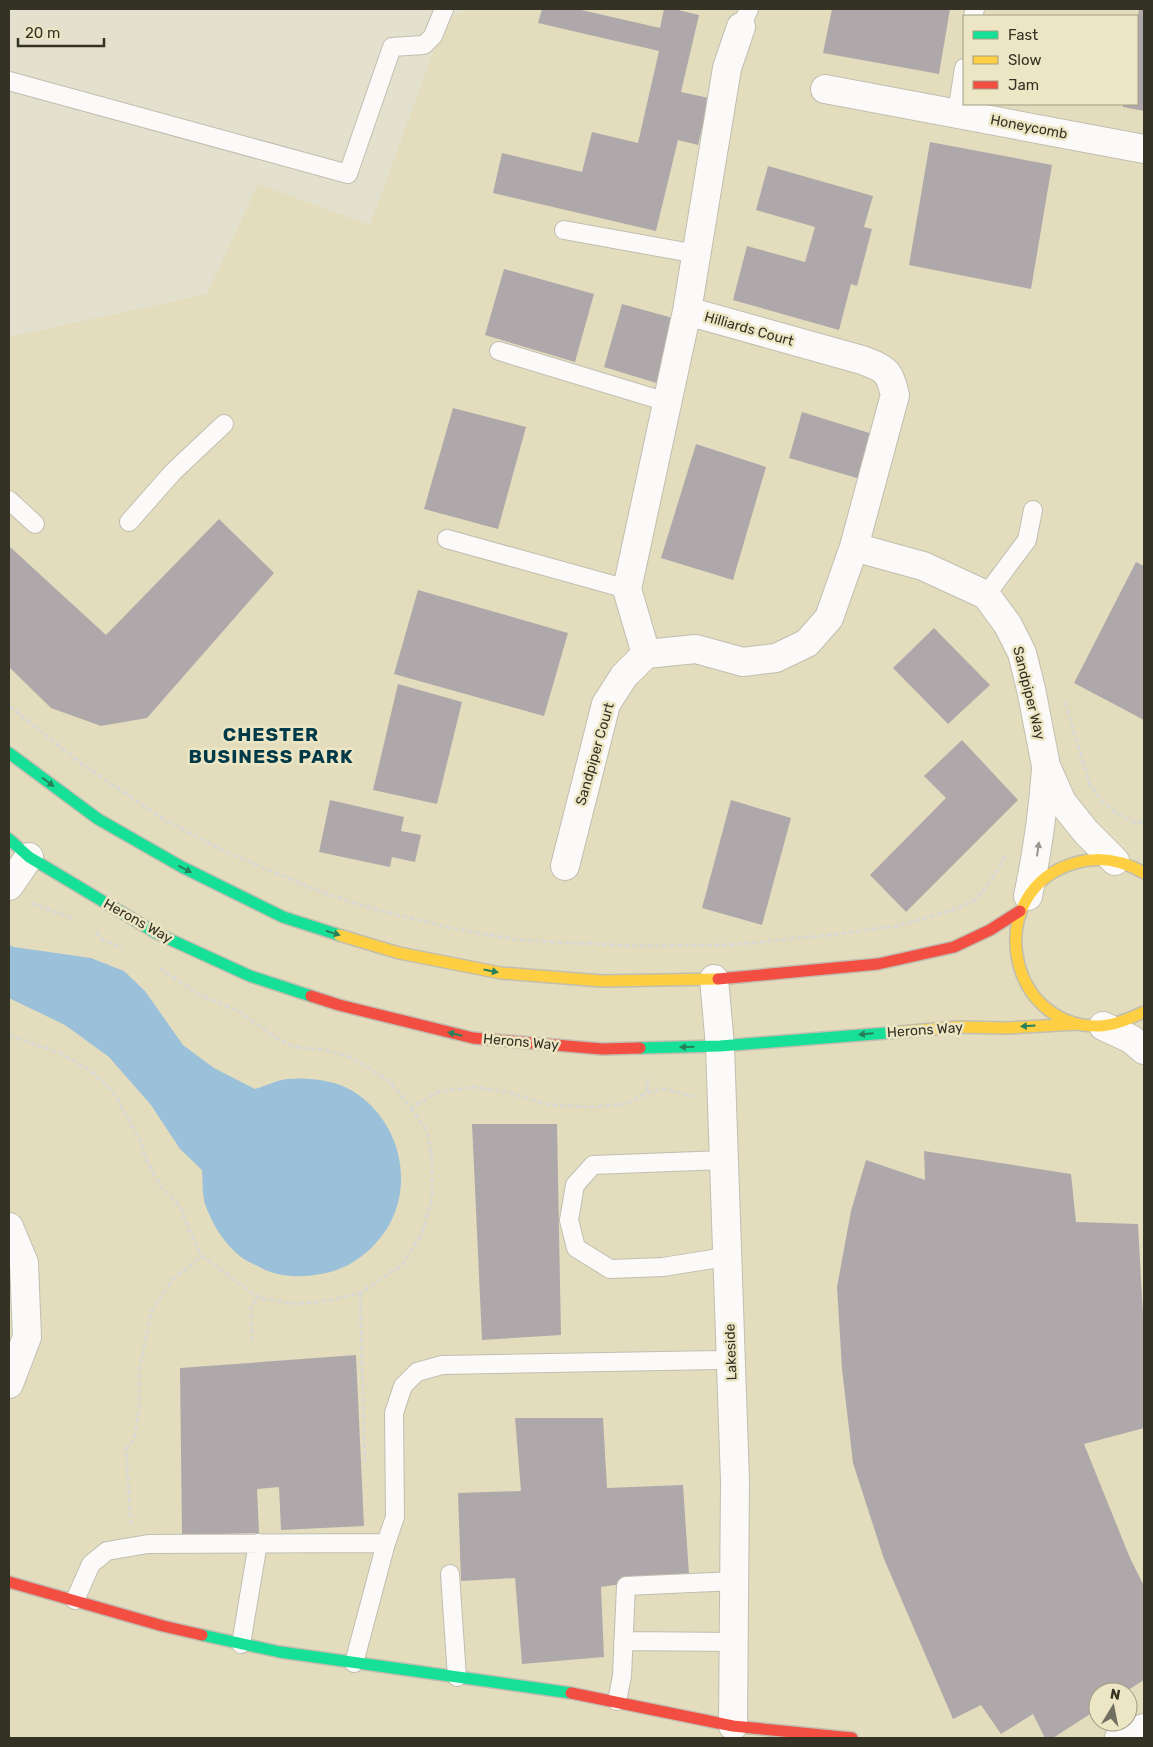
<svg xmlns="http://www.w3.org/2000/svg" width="1153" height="1747" viewBox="0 0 1153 1747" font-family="Rubik,sans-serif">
  <rect width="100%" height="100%" fill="#e3e0cd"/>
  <path fill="#e3ddbe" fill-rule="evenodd" d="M470,9H1144V1738H9V337L207,294L258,184L370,225L445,20ZM964,16H1137V104H964ZM1098,1692H1128V1722H1098Z"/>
  <path fill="#9ac0da" d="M9,945L14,947L91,958L124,971L145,991L183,1045L214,1068L255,1089C266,1086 277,1080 288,1079C308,1077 333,1080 351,1090C405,1122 419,1198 375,1244C360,1260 342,1271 320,1274C301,1278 279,1277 261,1268C255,1264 247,1262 241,1257C225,1245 212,1224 205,1204C202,1194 203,1181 202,1170L180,1149L151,1105L109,1057L65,1025L9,998Z"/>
  <path fill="#aea8aa" d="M542,9H577L660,28L664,9H674L699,15L681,92L709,98L698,145L678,140L656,231L493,193L502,153L582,172L592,132L638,143L659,51L538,23Z
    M832,9H950L939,74L823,53Z
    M1139,9H1144V111L1123,107V104H1137V24Z
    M930,142L1052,165L1031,289L909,265Z
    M768,166L873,196L864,227L872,229L857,286L851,284L839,330L733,300L747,246L805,262L815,227L756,210Z
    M504,269L594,294L575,362L485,335Z
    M622,304L680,320L663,385L604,367Z
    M453,408L526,427L498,529L424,509Z
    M802,412L879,436L867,481L789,458Z
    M696,444L766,467L733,580L661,558Z
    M219,519L274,573L147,718L101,726L51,708L9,667V546L106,635Z
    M1136,562L1144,566V720L1074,683Z
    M418,590L568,633L544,716L394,674Z
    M934,628L990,685L948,724L893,668Z
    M398,684L462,702L437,804L373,790Z
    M962,740L1018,800L906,912L870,875L946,798L924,776Z
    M330,800L404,817L401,831L421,835L415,862L392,857L390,867L319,852Z
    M731,800L791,818L762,925L702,908Z
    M472,1124H557L561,1335L482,1340Z
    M924,1151L1071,1174L1076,1222L1138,1224L1144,1333V1428L1084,1444L1130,1558L1144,1586V1680L1125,1692H1098V1709L1053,1738H1045L1033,1714L1001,1734L981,1705L953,1719L884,1559L853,1463L842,1369L837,1287L851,1211L866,1160L925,1180Z
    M356,1355L364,1526L281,1530L279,1487L257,1489L259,1533L182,1535L180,1368Z
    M515,1418H603L607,1488L683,1485L689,1574L601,1587L604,1657L522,1664L515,1578L461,1581L458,1493L521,1491Z"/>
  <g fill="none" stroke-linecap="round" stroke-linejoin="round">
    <g stroke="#c1beb0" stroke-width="20">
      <path id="lane" d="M973,16L975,9
        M741,27L749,9
        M9,81L348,174L392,47L424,45L433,36L444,9
        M957,113L964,68
        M564,230L697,254
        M499,351L667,402
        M9,500L35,524
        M129,522L173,472L224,424
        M447,539L627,589
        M986,595L1027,540L1033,510
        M724,1160L593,1165L575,1185L569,1220L576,1248L610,1269L663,1267L713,1259L727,1253
        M450,1574L457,1677
        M75,1600L91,1564L107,1551L148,1544L386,1543
        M623,1641L734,1642
        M241,1644L258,1543
        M354,1663L386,1543L395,1517L394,1413L403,1386L417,1372L442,1365L718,1360L731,1356
        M617,1701L622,1676L626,1586L735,1581"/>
    </g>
    <g stroke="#c1beb0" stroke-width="30">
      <path id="street" d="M825,89L1144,149
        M687,311L727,68L741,27
        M646,654L627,589L687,311L862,360C886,369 889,370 895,395L854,547
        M646,654L696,649L743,662L776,658L807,643L829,618L854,547L923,566L986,595L1008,625L1022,653L1031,689L1046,766L1062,802L1086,832L1115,861
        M565,866L606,704L624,676L646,654
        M9,886L29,857
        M1028,896C1037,854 1043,812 1046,769
        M714,979L720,1046L735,1481L733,1726
        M1103,1026L1131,1039L1144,1050
        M9,1227L24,1263L27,1337L9,1384
        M1119,1738L1144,1728"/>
    </g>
    <g stroke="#c1beb0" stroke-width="14">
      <path id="fast" d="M9,753L98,819L182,867L283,917L339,935
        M9,839L29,857L156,933L250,976L311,996
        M640,1048L720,1046L900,1032
        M202,1635L280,1652L571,1693"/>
    </g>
    <g stroke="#c1beb0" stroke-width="14">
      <path id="slow" d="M1144,873C1122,860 1099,856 1075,863C981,890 1006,1030 1101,1026C1116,1025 1130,1018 1144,1012
        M339,935L399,953L501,973L602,981L718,979
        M900,1032L957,1027L1007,1028L1077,1024"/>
    </g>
    <g stroke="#c1beb0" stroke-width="14">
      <path id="jam" d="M718,979L878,964L954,947L990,930L1020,911
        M311,996L339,1005L473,1038L602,1049L640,1048
        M9,1582L163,1626L202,1635
        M571,1693L733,1726L852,1738"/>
    </g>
    <path stroke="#d9d8d2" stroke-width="3" stroke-dasharray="5 2.5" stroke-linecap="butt" d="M1065,702L1090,785L1102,801L1114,811L1133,822H1144
      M9,706L82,764L165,820L224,851L326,894L374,909L451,928L518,940L634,946L728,945L831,935L897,926L953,910L974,901L983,891L994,876L1005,856
      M32,903L73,919
      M96,932L103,940L122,948
      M160,968L198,994L238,1011L281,1041L294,1047L325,1050L345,1055L364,1065L390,1082L411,1108L438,1092L475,1087L507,1092L550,1105L591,1107L625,1104L647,1093L662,1089L695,1096
      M9,1035L60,1053L91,1071L114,1093L140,1140L147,1161L161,1187L180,1206L189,1230L202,1256L259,1298L298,1304L336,1299L360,1293L402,1265L422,1234L432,1199V1160L427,1132L411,1108
      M647,1092L648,1076
      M360,1293L365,1462
      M252,1341L251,1306L259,1298
      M131,1525L126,1450L134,1439L139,1410V1372L151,1312L173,1279L202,1256"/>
    <use href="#lane" stroke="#fbfaf8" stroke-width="18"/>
    <use href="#street" stroke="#fbfaf8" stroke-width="28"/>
    <use href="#fast" stroke="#16e098" stroke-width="11"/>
    <use href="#slow" stroke="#ffcf43" stroke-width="11"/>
    <use href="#jam" stroke="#f24e42" stroke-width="11"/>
  </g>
  <defs><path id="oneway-solid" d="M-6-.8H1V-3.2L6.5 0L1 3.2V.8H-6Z" transform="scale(1.25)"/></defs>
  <g fill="#268059">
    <use href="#oneway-solid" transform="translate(48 782) rotate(37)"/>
    <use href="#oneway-solid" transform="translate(185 869) rotate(27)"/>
    <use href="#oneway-solid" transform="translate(333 933) rotate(17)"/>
    <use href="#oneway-solid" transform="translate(491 971) rotate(11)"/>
    <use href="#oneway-solid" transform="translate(1028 1026) rotate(177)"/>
    <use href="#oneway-solid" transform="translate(455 1034) rotate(-166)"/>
    <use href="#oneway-solid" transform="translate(866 1034) rotate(175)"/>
    <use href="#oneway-solid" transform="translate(687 1047) rotate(179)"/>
  </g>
  <use fill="#98968e" href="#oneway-solid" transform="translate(1038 849) rotate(-82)"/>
  <g text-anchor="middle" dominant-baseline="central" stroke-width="5" stroke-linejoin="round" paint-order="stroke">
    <g font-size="14" fill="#343225" stroke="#ece6c4">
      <text transform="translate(1029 127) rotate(11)">Honeycomb</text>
      <text transform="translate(749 329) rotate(16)">Hilliards Court</text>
      <text transform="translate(1029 693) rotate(76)">Sandpiper Way</text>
      <text transform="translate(595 754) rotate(-74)">Sandpiper Court</text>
      <text transform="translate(138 921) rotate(29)">Herons Way</text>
      <text transform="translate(925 1030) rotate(-4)">Herons Way</text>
      <text transform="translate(521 1042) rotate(5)">Herons Way</text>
      <text transform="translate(731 1352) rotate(-92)">Lakeside</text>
    </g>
    <g font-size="19" font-weight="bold" letter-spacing="1" fill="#003948" stroke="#ece6c4">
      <text x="271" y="734">CHESTER<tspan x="271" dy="22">BUSINESS PARK</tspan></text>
    </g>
  </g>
  <rect width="1153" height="1747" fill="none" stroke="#343225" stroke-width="20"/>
  <rect x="963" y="15" width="175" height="90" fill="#ece6c4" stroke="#a29e84"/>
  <rect x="973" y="31" width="25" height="8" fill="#16e098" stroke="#a29e84"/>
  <text x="1008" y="40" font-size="15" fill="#343225">Fast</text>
  <rect x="973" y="56" width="25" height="8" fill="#ffcf43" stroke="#a29e84"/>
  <text x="1008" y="65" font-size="15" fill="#343225">Slow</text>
  <rect x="973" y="81" width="25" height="8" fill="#f24e42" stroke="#a29e84"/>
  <text x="1008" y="90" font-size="15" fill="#343225">Jam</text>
  <g transform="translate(1113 1707) rotate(10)"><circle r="24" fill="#ece6c4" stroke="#a29e84"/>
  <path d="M0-4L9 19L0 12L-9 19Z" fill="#716f60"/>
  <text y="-8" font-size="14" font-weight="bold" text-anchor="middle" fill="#343225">N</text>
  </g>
  <path d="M18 38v8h86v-8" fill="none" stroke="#343225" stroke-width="2.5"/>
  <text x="25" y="38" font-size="15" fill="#343225" stroke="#ece6c4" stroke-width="4" paint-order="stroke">20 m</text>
</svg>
